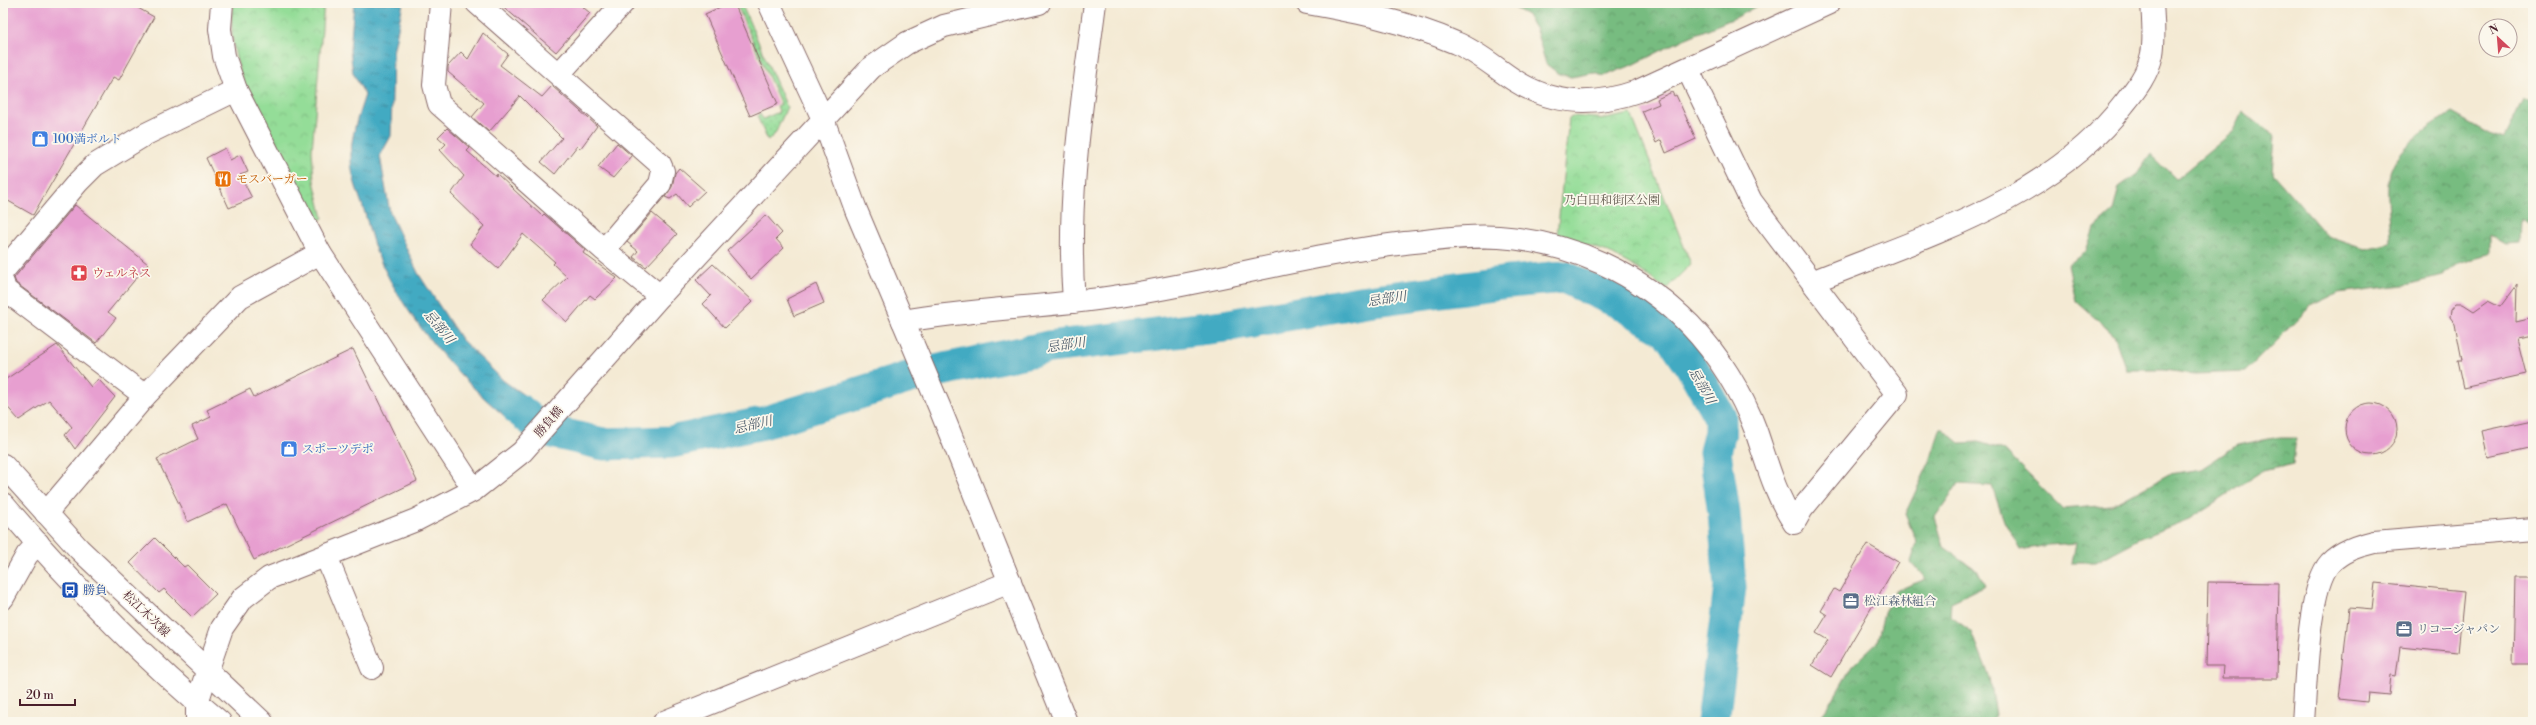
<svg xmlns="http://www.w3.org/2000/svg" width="2536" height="725" viewBox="0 0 2536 725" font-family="'Libre Bodoni','Noto Serif JP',serif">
  <defs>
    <pattern id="grass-dots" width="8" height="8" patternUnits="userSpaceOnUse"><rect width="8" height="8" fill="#94dd98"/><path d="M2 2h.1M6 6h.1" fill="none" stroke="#81bd83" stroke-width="1.8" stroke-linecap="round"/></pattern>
    <pattern id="forest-crowns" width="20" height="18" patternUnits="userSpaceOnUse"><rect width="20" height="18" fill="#77bc80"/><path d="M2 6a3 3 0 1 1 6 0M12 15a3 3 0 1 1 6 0" fill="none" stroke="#649869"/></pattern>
    <pattern id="park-crowns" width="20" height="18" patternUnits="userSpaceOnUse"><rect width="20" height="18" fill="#94dd98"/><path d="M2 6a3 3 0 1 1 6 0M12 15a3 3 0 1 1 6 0" fill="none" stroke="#81bd83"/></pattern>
    <pattern id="water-ripples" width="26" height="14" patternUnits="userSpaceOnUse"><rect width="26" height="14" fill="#43aac2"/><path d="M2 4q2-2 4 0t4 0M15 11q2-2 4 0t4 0" fill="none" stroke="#3a8a9e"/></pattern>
  </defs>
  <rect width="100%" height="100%" fill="#fbf7ec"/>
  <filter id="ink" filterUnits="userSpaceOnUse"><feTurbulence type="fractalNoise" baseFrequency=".025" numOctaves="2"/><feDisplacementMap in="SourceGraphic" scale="8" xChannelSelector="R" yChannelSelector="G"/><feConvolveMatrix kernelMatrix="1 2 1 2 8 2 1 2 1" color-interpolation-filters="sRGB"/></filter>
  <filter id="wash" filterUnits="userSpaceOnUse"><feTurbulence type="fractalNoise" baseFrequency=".012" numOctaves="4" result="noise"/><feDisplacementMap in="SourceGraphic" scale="16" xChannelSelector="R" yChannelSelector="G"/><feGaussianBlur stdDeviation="0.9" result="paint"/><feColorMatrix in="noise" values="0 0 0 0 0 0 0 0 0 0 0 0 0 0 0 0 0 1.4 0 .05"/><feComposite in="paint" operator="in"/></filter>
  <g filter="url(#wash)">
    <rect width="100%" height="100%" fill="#f4ead4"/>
    <path fill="url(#grass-dots)" stroke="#6f7e62" d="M736,3H741L787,107L775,134L768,141L757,116L760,114L763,119L779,112L777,107L781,105Z"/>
    <path fill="url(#forest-crowns)" stroke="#606e56" d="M1505,3H1762L1737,17L1684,39L1635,64L1604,76L1593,73L1571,77L1559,74L1546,64L1536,30L1526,14Z
      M2523,99L2533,101V227L2521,218L2520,243L2505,244L2489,235V255L2461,262L2442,276L2411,284L2339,293L2311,306L2245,372L2195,374L2164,370H2126L2114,335L2076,301L2068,265L2086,251L2094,228L2113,211L2119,187L2137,174L2151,154L2176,179L2234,131L2243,111L2275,137L2272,173L2328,237L2364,249L2391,243C2391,224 2387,204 2388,185C2390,150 2426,130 2452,113L2489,134L2504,139Z
      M1941,427L1960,443L1979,442L2004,450L2063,509L2112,505L2169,474L2201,469L2237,445L2274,438H2296L2293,464L2263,471L2189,519L2143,537L2096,562H2072L2076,543L2049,545L2020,550L2004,521L1992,486L1958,484L1935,517L1944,547L1977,570L1985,586L1951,602L1950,616L1972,632L1990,678L1996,715L1990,722H1816L1829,706L1852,666L1877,642L1884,613L1895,591L1926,579L1911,562L1917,543L1905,514L1930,461Z"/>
    <path fill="url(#park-crowns)" stroke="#6f7e62" d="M233,3H324L312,151L314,181L323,218L317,222L244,82C234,57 229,31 233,3Z
      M1631,114L1691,264L1666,289L1638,269L1608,252L1557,235L1569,118L1572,116L1606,119Z"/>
    <path fill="url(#water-ripples)" stroke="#466476" d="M354,3H403L393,53L391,136L380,156L390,213L418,273L461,339L504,381L538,405L567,420L544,447C477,399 408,328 376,251C371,238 368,223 364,210C359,195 351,176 351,160C350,138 358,116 365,95L353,73L350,50Z"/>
    <path fill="#f4ead4" d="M540,403L566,417L540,447L517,430Z"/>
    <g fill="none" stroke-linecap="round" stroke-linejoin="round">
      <path stroke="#43aac2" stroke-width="33" d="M519,410L544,430L603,444L671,442L763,423L917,375L1049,347L1224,326L1360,302L1509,282L1564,277L1618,302L1668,331L1689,362L1720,417V432L1715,452L1724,513L1730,587L1713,722"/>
    </g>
    <g id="blocks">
      <path fill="#e79fd0" d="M3,3H129L154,17L119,80L113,77L33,215L3,198Z
        M499,3H578L590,13L556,52Z
        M729,3H734L778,104L750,116L705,14Z
        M483,33L508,54L500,65L542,97L552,86L597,126L580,149L577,146L555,174L541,162L562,138L520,96L489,132L472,117L484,103L448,72V66L461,52L468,59Z
        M1672,92L1674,96L1676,95L1696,139L1666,153L1661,140L1656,143L1642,111L1659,104L1657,99Z
        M447,128L470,148L467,151L496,176L497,174L542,216L544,214L585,250L583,253L617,278L595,299L590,295L567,322L543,300L567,277L553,264L555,262L523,234L498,269L470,244L484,226L451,194L464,176L440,150L446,144L438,137Z
        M617,143L632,156L613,178L598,167Z
        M225,148L230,160L240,155L248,172L240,175L252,198L229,208L206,158Z
        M679,168L705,191L688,207L677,194L670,199L665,197L672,187L675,173Z
        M75,205L148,264L108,312L116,318L96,343L16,283L14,278Z
        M652,213L677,234L646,267L633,257L638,251L627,242Z
        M766,215L782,233L776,239L784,248L751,279L727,251Z
        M713,264L753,301L725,328L703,304L711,296L696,280Z
        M816,284L824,303L794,316L787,299Z
        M2517,284L2516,322L2533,318V335L2517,338L2526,374L2464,388L2458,360H2462L2455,324L2450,317L2451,310L2456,304H2463L2474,311L2488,301L2500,307Z
        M57,345L91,387L98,379L115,397L75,449L65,435L72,427L49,400L19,420L3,402V381Z
        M353,349L417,481L254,560L227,504L188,522L157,459L198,439L192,426L211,417L207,410L250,389L254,397Z
        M2345 429a26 26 0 1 1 52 0a26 26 0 1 1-52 0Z
        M2533,420V448L2488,458L2482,431Z
        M155,538L184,567L187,565L216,594L192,617L164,589L159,593L130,563Z
        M1867,544L1898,562L1831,677L1812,665L1828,640L1816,633L1827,615L1821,611L1834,589L1839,592Z
        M2515,577H2533V664H2513Z
        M2208,582L2279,583L2277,678H2222L2223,666H2206Z
        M2375,583L2464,592L2458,653L2400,647L2396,676L2391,675L2389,695L2368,693L2367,702L2339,699L2349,608L2372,610Z"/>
    </g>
  </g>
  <g filter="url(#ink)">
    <use href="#blocks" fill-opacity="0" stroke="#866666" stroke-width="1"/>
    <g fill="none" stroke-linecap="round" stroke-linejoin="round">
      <g stroke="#866666" stroke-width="24">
        <path id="street" d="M441,3L434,85L439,104L604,250L660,296
          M477,3L660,164L663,171L660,184L604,250
          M559,74L623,3
          M3,271L78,182L95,165L146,134L236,90
          M1812,282C1920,238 2050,201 2124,104C2136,89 2148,74 2152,54C2155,38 2153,20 2152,3
          M3,283L5,290L145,396
          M1074,302C1066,200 1082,104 1095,3
          M903,321C979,308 1056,307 1132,294C1223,279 1313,254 1405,243C1436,240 1467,235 1499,237C1571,242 1639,273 1690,325C1718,354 1742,393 1756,431C1767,463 1775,494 1794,523L1802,509L1897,394L1751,201L1688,70
          M46,513L145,396L240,297L320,253
          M326,556L372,668
          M3,598L27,555L38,543
          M197,722V703L207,672
          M664,722L1010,582"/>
      </g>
      <g stroke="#866666" stroke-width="24">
        <path id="secondary" d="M222,3L220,29L224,56L236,90L320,253L474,490
          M769,3L823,119L856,210L939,406L1066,722
          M1307,3C1358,12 1408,22 1456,43C1478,52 1494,67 1514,80C1554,106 1595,106 1638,91L1829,3
          M207,672L222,628L243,598L269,578L416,520L474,490L522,452L660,296L871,68L907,43L944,26L1039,3
          M2303,722C2306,687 2307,588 2330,563C2342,551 2357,546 2374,542L2533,529"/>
      </g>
      <g stroke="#866666" stroke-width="24">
        <path id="primary" d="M3,465L79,549L262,722
          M3,504C69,581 141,657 220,722"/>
      </g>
      <use href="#street" stroke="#fff" stroke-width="22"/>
      <use href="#secondary" stroke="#fff" stroke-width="22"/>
      <use href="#primary" stroke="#fff" stroke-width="22"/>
    </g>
  </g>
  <defs>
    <g id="shop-square" transform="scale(0.9)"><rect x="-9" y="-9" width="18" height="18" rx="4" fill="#3f7fe0" stroke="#fbf7ec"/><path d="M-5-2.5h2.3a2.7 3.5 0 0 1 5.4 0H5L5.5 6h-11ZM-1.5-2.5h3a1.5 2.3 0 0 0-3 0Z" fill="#fff"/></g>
    <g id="restaurant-square" transform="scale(0.9)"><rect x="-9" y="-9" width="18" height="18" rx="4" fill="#e8710a" stroke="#fbf7ec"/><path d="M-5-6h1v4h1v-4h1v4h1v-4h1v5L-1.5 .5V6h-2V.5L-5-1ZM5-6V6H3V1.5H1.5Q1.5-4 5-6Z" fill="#fff"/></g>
    <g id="pharmacy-square" transform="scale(0.9)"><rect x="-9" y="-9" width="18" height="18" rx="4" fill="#e0444e" stroke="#fbf7ec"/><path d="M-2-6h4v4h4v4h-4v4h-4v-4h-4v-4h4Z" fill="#fff"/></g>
    <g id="bus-square" transform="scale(0.9)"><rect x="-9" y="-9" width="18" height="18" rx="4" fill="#1a4fb4" stroke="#fbf7ec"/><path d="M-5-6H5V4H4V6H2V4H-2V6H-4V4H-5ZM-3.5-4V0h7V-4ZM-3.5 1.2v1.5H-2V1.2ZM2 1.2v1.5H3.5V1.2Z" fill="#fff"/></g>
    <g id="office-square" transform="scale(0.9)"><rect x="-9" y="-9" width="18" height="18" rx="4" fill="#5c6f8a" stroke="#fbf7ec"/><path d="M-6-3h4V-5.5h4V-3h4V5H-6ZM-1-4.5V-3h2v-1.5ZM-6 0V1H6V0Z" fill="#fff"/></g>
  </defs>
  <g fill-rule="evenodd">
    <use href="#shop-square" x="40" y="139"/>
    <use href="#restaurant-square" x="223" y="179"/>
    <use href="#pharmacy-square" x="79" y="273"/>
    <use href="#shop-square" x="289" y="449"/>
    <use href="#bus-square" x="70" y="590"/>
    <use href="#office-square" x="1851" y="601"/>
    <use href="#office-square" x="2404" y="629"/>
  </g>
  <g text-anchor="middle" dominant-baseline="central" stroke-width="3.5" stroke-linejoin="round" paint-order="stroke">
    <g font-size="12" fill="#366cbe" stroke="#fbf7ec" text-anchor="start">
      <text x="53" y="139">100満ボルト</text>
      <text x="302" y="449">スポーツデポ</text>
    </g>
    <g font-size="12" fill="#c56008" stroke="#fbf7ec" text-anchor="start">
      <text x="236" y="179">モスバーガー</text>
    </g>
    <g font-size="12" fill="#60584c" stroke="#fbf7ec">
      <text x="1612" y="200">乃白田和街区公園</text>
    </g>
    <g font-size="12" fill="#be3a42" stroke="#fbf7ec" text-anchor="start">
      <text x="92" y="273">ウェルネス</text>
    </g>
    <g font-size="12" fill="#4a1f2b" stroke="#fbf7ec">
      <text transform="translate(549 422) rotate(-49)">勝負橋</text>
      <text transform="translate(146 614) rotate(44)">松江木次線</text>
    </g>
    <g font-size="12" fill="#164399" stroke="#fbf7ec" text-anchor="start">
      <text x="83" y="590">勝負</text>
    </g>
    <g font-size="12" fill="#4e5e75" stroke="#fbf7ec" text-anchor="start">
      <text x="1864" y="601">松江森林組合</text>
      <text x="2417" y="629">リコージャパン</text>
    </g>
    <g font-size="13" font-style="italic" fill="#475767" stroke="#fbf7ec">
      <text transform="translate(1387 299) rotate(-8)">忌部川</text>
      <text transform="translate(439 327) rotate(50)">忌部川</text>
      <text transform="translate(1066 345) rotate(-8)">忌部川</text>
      <text transform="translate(1702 386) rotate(61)">忌部川</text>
      <text transform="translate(753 425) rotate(-13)">忌部川</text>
    </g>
  </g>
  <rect width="2536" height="725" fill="none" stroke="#fbf7ec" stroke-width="16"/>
  <g transform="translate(2498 38) rotate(334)"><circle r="19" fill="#fbf7ec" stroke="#b4a19f"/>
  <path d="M0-3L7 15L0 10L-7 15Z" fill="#d1495b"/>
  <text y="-6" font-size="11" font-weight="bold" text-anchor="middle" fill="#4a1f2b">N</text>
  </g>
  <path d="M20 699v6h55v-6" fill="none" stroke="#4a1f2b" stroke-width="2"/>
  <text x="26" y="699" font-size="12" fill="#4a1f2b" stroke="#fbf7ec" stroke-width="3" paint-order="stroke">20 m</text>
</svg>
